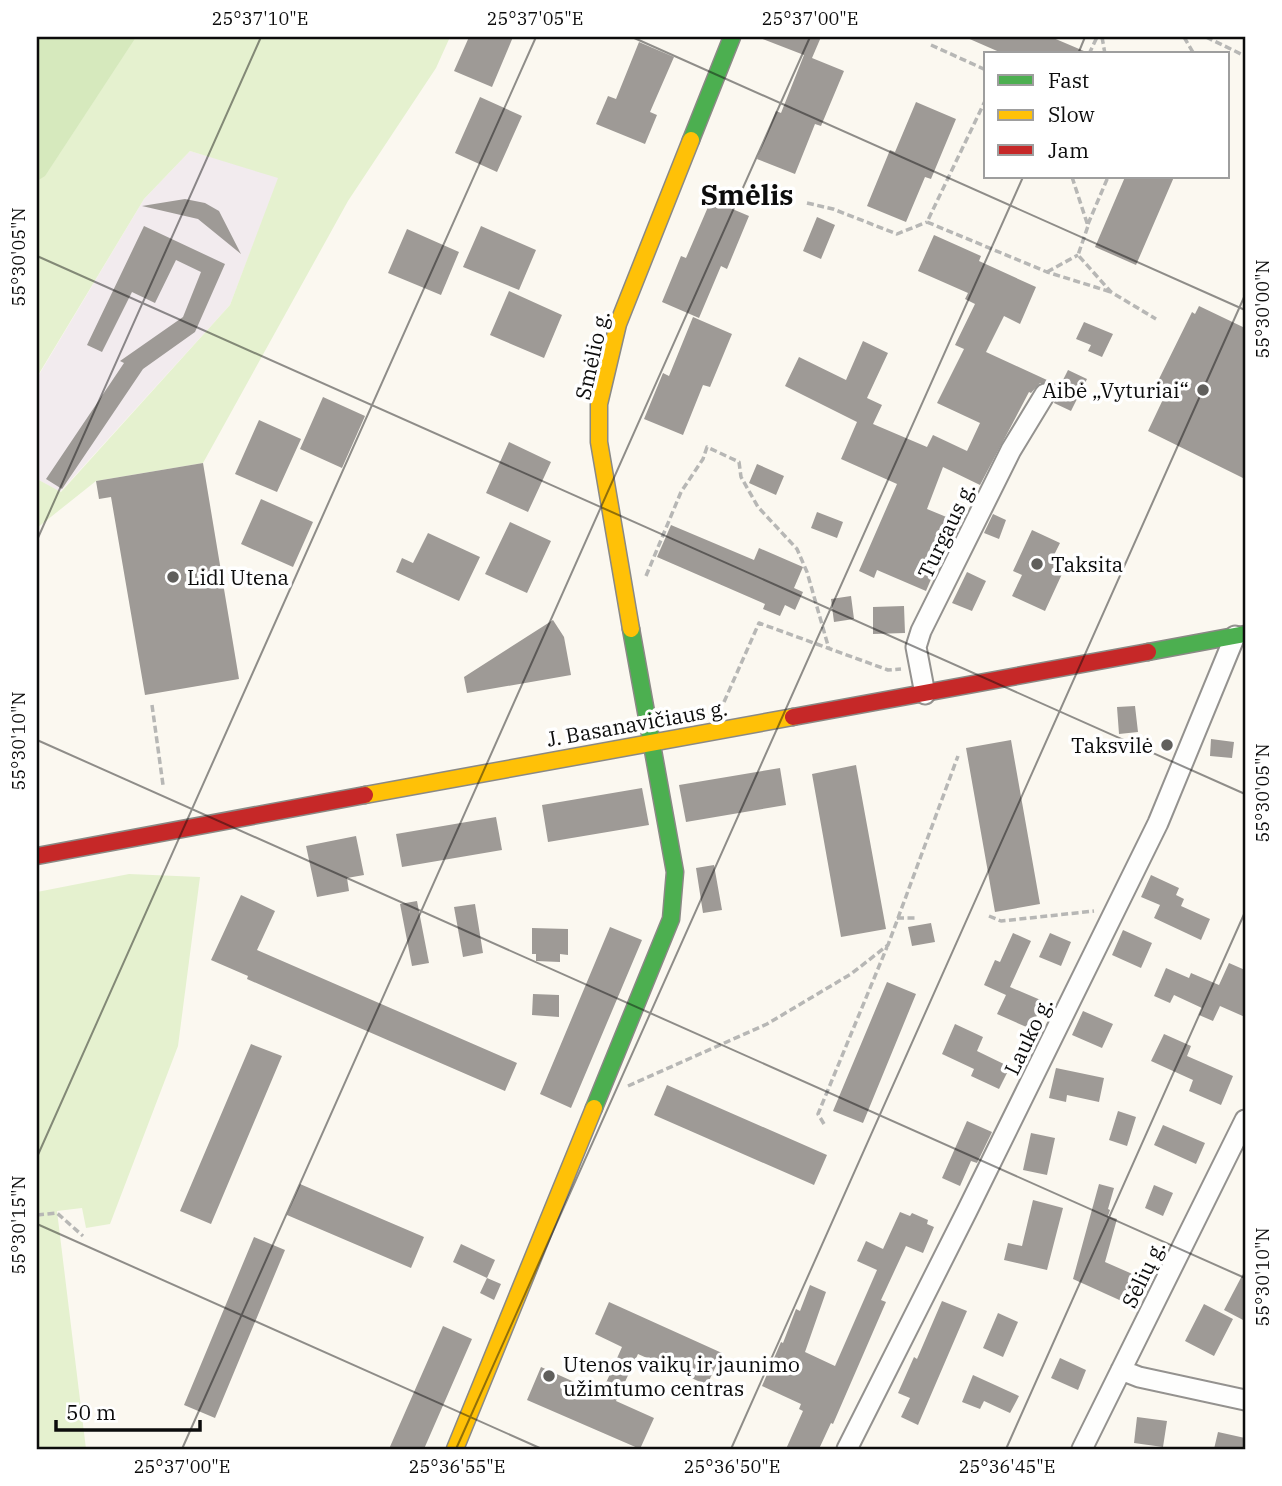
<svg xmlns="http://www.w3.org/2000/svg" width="1282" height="1486" viewBox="0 0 1282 1486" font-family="'IBM Plex Serif',serif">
  <rect width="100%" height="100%" fill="#fbf8f0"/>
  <path fill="#f2ebee" d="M190,151L279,177L267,209L230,305L60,492L37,479V378L144,199Z"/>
  <path fill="#e5f1cf" d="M37,37H450L436,68L348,201L203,463L96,481L37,528V479L61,492L230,305L278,178L190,151L144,199L37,377Z
    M129,874L200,877L178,1046L110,1224L86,1228L82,1208L57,1211L86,1449H37V892Z"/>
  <path fill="#d6e9bd" d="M37,37H136L45,176L37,181Z"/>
  <path fill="#9e9a96" d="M469,37H513L492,87L454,71Z
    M821,37L812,58L844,71L821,126L815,124L795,174L757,159L776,111L781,113L804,55L760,38Z
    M965,37H1051L1091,54H1004Z
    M639,42L674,57L650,112L657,115L645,144L596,124L608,96L616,99Z
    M480,97L522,116L497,172L455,153Z
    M916,102L956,119L931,179L925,177L906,222L867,206L890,150L895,152Z
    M1125,177H1174L1136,265L1095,247Z
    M185,199L205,203L219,211L241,254L198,219L142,206Z
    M711,200L749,216L727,269L721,266L699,318L662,302L681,256L686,258Z
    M817,217L835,225L821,259L803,251Z
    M144,226L225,264L195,332L143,369L62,489L46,479L124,363L120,361L183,317L201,272L176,260L155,303L132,292L102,352L87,345Z
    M481,226L536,250L519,290L463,267Z
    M407,229L459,252L441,295L388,273Z
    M934,235L981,256L979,261L1036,287L1020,324L1004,316L986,352L1060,386L1068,370L1087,379L1071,411L1054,403L1057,394L1051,383H1040L1031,393L1029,392L980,485L943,467L927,509L961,523L947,552L943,551L926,591L877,570L874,578L859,571L897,484L841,459L857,422L785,386L799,357L846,380L863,341L888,353L867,398L882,405L873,424L927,447L933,435L967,451L980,423L937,403L964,349L955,345L975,304L965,299L968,293L918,271Z
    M509,291L562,315L544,358L490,335Z
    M1199,306L1245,328V479L1148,431L1166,393L1155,387L1192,312L1195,314Z
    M693,317L732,334L710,387L703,385L683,435L644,419L663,373L669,376Z
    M1084,322L1113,334L1102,357L1088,351L1091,345L1076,339Z
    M323,397L365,416L342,468L300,449Z
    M259,420L301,439L277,492L235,474Z
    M509,442L551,462L528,512L486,493Z
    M203,463L239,679L145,695L111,497L99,499L96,481Z
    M757,464L784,476L776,495L749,483Z
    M261,499L313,522L293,567L241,544Z
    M817,512L843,522L837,538L811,528Z
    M993,514L1006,520L999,539L984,533Z
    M510,522L551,541L527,593L485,574Z
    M671,525L754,560L759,548L803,567L794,588L803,592L795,610L785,605L780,616L763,609L765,604L657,557Z
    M1032,530L1060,543L1053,557L1062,574L1045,611L1012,596L1022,575L1013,571Z
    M428,533L480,557L459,601L396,572L402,558L413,563Z
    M967,572L986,581L972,611L952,603Z
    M851,596L854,619L834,622L831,599Z
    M904,606L905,633L873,634V607Z
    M553,620L564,637L571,675L467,693L464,677Z
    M1135,706L1138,732L1119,734L1117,707Z
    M1211,739L1234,742L1232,758L1210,756Z
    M1011,740L1040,904L995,912L966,748Z
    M856,765L886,929L841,937L812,774Z
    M780,768L786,805L686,822L679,785Z
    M642,788L649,825L548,842L542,805Z
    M496,817L502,850L402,867L396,834Z
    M356,836L364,875L347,878L349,891L317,897L306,846Z
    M714,865L722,910L703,913L696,868Z
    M1151,875L1179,888L1176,895L1184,899L1181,906L1210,919L1201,940L1154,918L1160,905L1141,897Z
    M241,895L275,911L257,950L517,1063L505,1091L247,979L248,976L211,960Z
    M417,901L429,963L412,966L400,904Z
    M475,904L483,953L463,957L454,907Z
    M931,923L935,942L912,946L908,927Z
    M610,927L642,940L571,1108L540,1094Z
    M532,928L568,929V955L560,954V962L536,961V954H532Z
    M1123,930L1152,943L1141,968L1112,955Z
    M1013,933L1031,941L1010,987L1043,1001L1031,1029L997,1014L1006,995L984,985L995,960L1000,962Z
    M1050,933L1071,942L1061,966L1039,957Z
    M1229,963L1245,970V1017L1220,1006L1213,1021L1199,1015L1202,1008L1174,995L1170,1003L1154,996L1166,968L1189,978L1191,973L1219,985Z
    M887,982L916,994L863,1123L833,1111Z
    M533,994L559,995V1017L532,1015Z
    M1083,1011L1113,1024L1102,1048L1072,1035Z
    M955,1024L983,1037L977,1051L1010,1067L999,1089L971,1076L974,1069L942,1054Z
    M1164,1034L1191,1046L1187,1056L1233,1076L1221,1105L1189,1091L1193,1080L1151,1061Z
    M251,1044L282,1056L211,1224L180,1211Z
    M1056,1068L1104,1078L1099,1102L1067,1095L1066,1102L1049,1098Z
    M667,1085L827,1155L814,1185L654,1115Z
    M1118,1111L1136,1117L1127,1146L1109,1140Z
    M967,1121L992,1132L977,1163L971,1161L960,1186L942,1178Z
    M1163,1125L1205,1143L1196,1164L1154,1145Z
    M1031,1133L1055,1138L1047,1175L1023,1170Z
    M300,1184L424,1237L411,1268L287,1215Z
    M1099,1184L1114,1188L1108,1209L1110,1210L1108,1216L1117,1219L1105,1262L1137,1276L1126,1303L1073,1279Z
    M1154,1185L1173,1193L1163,1216L1145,1208Z
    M1033,1200L1063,1208L1047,1270L1004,1260L1008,1243L1022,1246Z
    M900,1212L910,1216L912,1213L928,1220L927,1224L934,1227L923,1253L906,1246L881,1300L886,1302L833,1424L831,1423L819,1449H786L803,1411L799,1409L801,1404L762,1386L781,1342L783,1343L796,1309L800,1311L810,1285L826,1292L805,1352L835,1366L877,1270L857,1261L866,1241L883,1249Z
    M254,1237L285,1250L215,1418L184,1405Z
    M461,1244L495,1260L487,1278L453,1262Z
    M1245,1270V1321L1224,1310Z
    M487,1278L501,1284L494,1300L480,1293Z
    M942,1301L967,1311L918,1425L901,1417L910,1398L898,1393L914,1357L917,1359Z
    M609,1302L722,1353L707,1385L638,1354L616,1401L654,1418L640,1449L527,1400L541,1367L601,1394L622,1347L595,1334Z
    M1204,1304L1233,1319L1214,1356L1185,1341Z
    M998,1313L1018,1322L1003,1357L983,1348Z
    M443,1326L472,1339L424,1449H389Z
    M1060,1358L1086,1370L1078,1390L1051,1378Z
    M973,1375L1019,1396L1010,1413L984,1401L980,1409L962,1402Z
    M1137,1417L1167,1421L1163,1447L1134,1443Z
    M1218,1432L1245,1438V1449H1214Z"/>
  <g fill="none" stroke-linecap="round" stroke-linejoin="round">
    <g stroke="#94928f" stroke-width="23">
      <path id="street" d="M925,694L916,647L921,631L1011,450L1045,394
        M1121,1370L1139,1377L1245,1400
        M847,1449L967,1211L1158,823L1235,636
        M1082,1449L1245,1120"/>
    </g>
    <g stroke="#8a8985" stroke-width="19">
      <path id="fast" d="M691,140L732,37
        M1148,652L1245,634
        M594,1108L671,919L675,872L631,629"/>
    </g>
    <g stroke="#8a8985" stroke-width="19">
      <path id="slow" d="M631,629L599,442V404L618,324L691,140
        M365,795L793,717
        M455,1449L594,1108"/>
    </g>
    <g stroke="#8a8985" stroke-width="19">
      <path id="jam" d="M793,717L1148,652
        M37,856L365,795"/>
    </g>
    <path stroke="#b7b7b5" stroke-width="3.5" stroke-dasharray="7 3.5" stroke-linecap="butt" d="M1102,37L1105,54
      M1184,37L1194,54
      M1206,37L1245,56
      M931,45L986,70
      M1089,54L1097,37
      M986,99L927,222L1047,272L1111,292
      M1072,177L1088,226L1078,255L1111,292L1156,319
      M807,203L833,209L897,234L927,222
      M1088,224L1108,177
      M1047,272L1078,255
      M646,576L681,492L703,459L707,447L739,462L741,477L758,507L797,549L807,572L829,649
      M724,702L759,623L888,670L901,669
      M152,705L163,785
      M989,916L1001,921L1094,911
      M897,918H918
      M628,1086L767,1024L851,974L888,945L958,756
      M824,1124L818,1114L887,947
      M37,1215L57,1213L83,1236"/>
    <use href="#street" stroke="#fefefd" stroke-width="19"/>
    <use href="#fast" stroke="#4caf50" stroke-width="16"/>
    <use href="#slow" stroke="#ffc107" stroke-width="16"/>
    <use href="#jam" stroke="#c62828" stroke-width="16"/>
  </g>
  <path fill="none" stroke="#0c0c0c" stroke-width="2" stroke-opacity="0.45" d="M632,37L1245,310M1078,54L1085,37M37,256L1245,794M37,540L261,37M37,740L1245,1278M37,1157L536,37M37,1224L542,1449M182,1449L810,37M456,1449L1023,177M731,1449L1245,295M1006,1449L1245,912"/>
  <g fill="#605f5c" stroke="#fff" stroke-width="2.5">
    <circle cx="1203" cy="390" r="7"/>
    <circle cx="1037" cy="564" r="7"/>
    <circle cx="173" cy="577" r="7"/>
    <circle cx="1167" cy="745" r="7"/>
    <circle cx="549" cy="1376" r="7"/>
  </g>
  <g text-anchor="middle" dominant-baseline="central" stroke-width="7" stroke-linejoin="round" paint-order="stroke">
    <g font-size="21" fill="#0c0c0c" stroke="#fff">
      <text transform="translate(592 355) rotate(-77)">Smėlio g.</text>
      <text transform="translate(946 530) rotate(-64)">Turgaus g.</text>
      <text transform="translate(637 723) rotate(-10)">J. Basanavičiaus g.</text>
      <text transform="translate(1028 1036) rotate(-64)">Lauko g.</text>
      <text transform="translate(1143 1274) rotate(-64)">Sėlių g.</text>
    </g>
    <g font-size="21" fill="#0c0c0c" stroke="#fff" text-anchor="start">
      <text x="1189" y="390" text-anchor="end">Aibė „Vyturiai“</text>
      <text x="1051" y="564">Taksita</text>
      <text x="187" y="577">Lidl Utena</text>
      <text x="1153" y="745" text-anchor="end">Taksvilė</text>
      <text x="563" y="1364">Utenos vaikų ir jaunimo<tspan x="563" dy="24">užimtumo centras</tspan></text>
    </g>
    <g font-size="28" font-weight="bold" fill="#0c0c0c" stroke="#fff">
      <text x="747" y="194">Smėlis</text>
    </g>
  </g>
  <rect width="1282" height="1486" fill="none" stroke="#ffffff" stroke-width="77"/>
  <rect x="984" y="52" width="245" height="126" fill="#ffffff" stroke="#9e9e9e" stroke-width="2"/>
  <rect x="998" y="75" width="35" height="10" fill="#4caf50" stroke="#9e9e9e" stroke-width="2"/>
  <text x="1048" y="88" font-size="21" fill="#0c0c0c">Fast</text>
  <rect x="998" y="110" width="35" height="10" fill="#ffc107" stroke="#9e9e9e" stroke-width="2"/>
  <text x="1048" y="122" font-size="21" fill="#0c0c0c">Slow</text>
  <rect x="998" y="145" width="35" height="10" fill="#c62828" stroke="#9e9e9e" stroke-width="2"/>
  <text x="1048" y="158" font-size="21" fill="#0c0c0c">Jam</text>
  <path d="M56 1420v10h144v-10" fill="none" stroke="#0c0c0c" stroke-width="3.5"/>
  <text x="66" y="1420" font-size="21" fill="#0c0c0c" stroke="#ffffff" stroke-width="5" paint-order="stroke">50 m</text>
  <rect x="38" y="38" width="1206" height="1410" fill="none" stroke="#0c0c0c" stroke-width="2.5"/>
  <g font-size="18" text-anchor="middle" fill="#0c0c0c">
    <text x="260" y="25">25°37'10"E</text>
    <text x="535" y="25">25°37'05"E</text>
    <text x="810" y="25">25°37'00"E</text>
    <text transform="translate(19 257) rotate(-90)" y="6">55°30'05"N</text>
    <text transform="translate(1263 309) rotate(-90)" y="6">55°30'00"N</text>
    <text transform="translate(19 741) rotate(-90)" y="6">55°30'10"N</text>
    <text transform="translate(1263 793) rotate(-90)" y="6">55°30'05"N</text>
    <text transform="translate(19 1225) rotate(-90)" y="6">55°30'15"N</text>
    <text transform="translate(1263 1277) rotate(-90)" y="6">55°30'10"N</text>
    <text x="182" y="1473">25°37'00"E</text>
    <text x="457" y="1473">25°36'55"E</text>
    <text x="732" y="1473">25°36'50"E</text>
    <text x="1007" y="1473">25°36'45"E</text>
  </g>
</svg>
